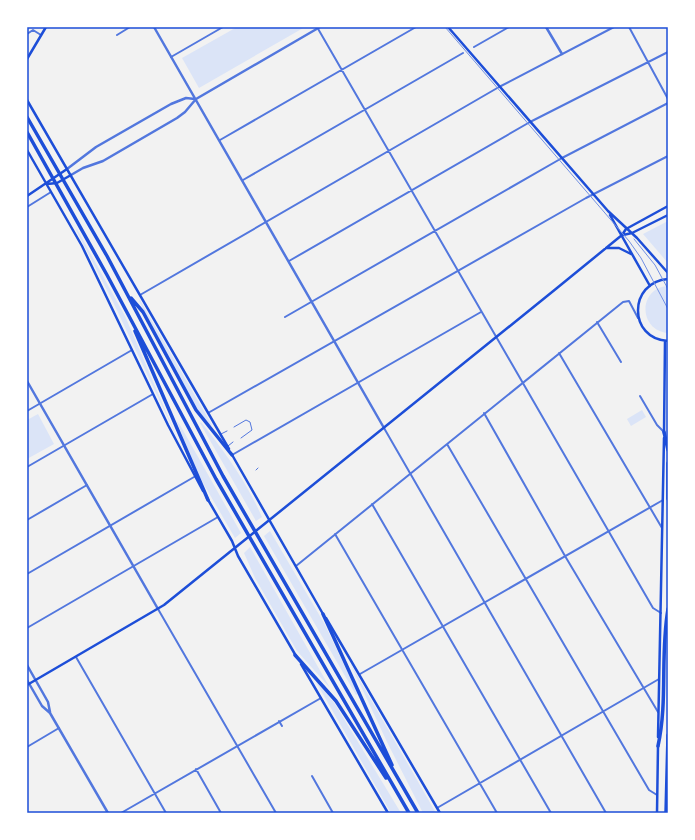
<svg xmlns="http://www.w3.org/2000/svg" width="695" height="840" viewBox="0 0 695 840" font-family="Karla,sans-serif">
  <rect width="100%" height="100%" fill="#f2f2f2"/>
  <path fill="#dbe4f7" d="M237,27H305L199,88L182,58Z
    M668,221V263L643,234Z
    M77,229L125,316L179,442L113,302L76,230Z
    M668,286V333C638,330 638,288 668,286Z
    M140,300L212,425L210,426L194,405L139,301Z
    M668,359V436L666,426Z
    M642,410L646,417L631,426L627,419Z
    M38,414L54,444L27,459V420Z
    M176,420L180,425L241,533L235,538L199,476Z
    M201,422C225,452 246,481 262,517L256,521L200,423Z
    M270,531L324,623L358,694L356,695L264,536Z
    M250,547L330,688L297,651L255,578L244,553Z
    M350,663L436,813H423L387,742Z
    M316,682L319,684L335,704L401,813H391Z"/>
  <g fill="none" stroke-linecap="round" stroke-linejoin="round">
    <path stroke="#5277de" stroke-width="1" d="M234,427L246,420L250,422L252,430L241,438
      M221,434L227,431
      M228,446L233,442
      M256,470L258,468"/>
    <path stroke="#5277de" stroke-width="2" d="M317,27L653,608L661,613
      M629,27L668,99
      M27,34L33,30L41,35
      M117,35L130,27
      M474,47L509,27
      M171,57L223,27
      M220,140L416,27
      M243,180L463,53
      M27,207L51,192
      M289,261L530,122L668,52
      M140,295L499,87L614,27
      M285,317L562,158L668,103
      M597,322L621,362
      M559,353L662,528
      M640,396L657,425L664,432
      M27,411L132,350
      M208,413L586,198L668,156
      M484,413L565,556L658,712
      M384,428L606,813
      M447,444L649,790L657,795
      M232,455L481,312
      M27,467L153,394
      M372,504L551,813
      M27,520L87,485
      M335,534L497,813
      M296,566L623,302L629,301L638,318
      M27,574L194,477
      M158,609L276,813
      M27,628L218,517
      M76,657L166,813
      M360,674L663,500
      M279,721L282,726
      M27,747L59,728
      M196,769L221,813
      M312,776L333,813
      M437,808L659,679
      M121,813L321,698"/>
    <path stroke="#5277de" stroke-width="2.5" d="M154,27L384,428
      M546,27L562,54
      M67,169L96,147L171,104L186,98L195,99
      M71,175L83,168L103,161L177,118L185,112L196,99L320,27
      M27,381L158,609
      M27,665L48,702L50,712
      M27,680L42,706L50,713L108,813"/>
    <path stroke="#1d4ed8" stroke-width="2.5" d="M448,27L608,211L637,238L668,273
      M27,59L46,27
      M27,100L229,449
      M27,150L82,246L168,425L203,491
      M47,184L57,183L71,175
      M27,196L67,169
      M610,215L650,286
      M623,235L632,233L668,215
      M606,248H619L631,254
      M668,279C628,282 628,339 668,341
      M664,433L665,341
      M231,453L323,614
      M207,498L232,541L238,556L296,656
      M326,618L440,813
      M301,664L388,813
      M27,685L164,605L557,288L622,235L626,229L668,206
      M658,737L664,438
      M657,813L658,746"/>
    <path stroke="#1d4ed8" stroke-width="3.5" d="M27,117L107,256L223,476L418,813
      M27,132L107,275L216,479L409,813
      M131,298L143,312L196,410L232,455
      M135,331L208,500
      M664,432L668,450
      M668,463V499
      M323,614L392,765
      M295,655L336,701L386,778
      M658,746C668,701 660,654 668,609
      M666,813L668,735"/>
    <path stroke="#7290e2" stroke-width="1" d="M445,27L629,241L641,258L668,309
      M634,239L655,265L668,289"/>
  </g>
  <rect width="695" height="840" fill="none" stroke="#ffffff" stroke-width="56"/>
  <rect x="28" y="28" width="639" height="784" fill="none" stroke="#1d4ed8" stroke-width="1.5"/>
</svg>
